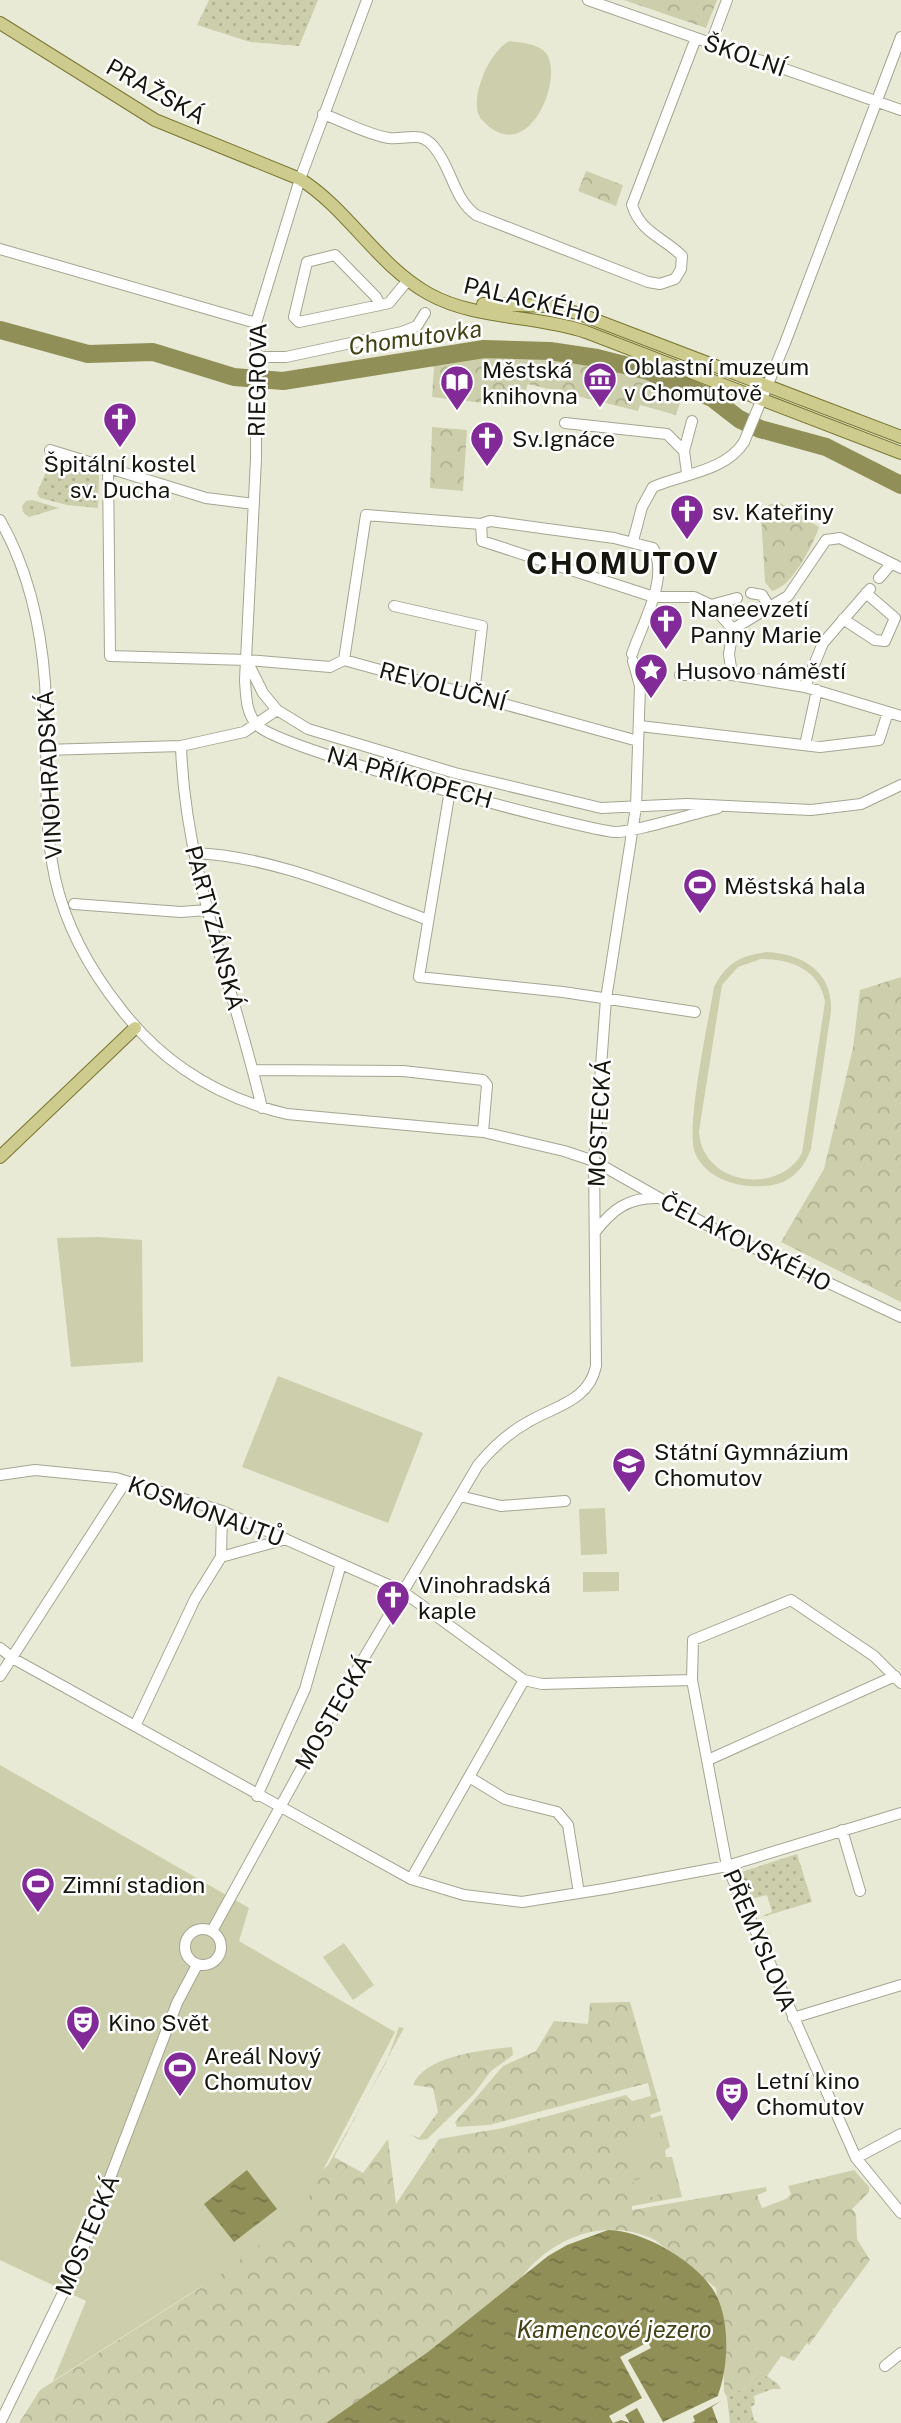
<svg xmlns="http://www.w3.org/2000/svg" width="901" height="2423" viewBox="0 0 901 2423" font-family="'Public Sans',sans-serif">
  <defs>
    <pattern id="grass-dots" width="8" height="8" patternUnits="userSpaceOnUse" patternTransform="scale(1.75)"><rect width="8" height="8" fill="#cdceab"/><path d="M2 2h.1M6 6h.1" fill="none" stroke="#afb092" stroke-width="1.8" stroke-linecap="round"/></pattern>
    <pattern id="park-crowns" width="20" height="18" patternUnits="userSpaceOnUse" patternTransform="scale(1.75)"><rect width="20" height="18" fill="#cdceab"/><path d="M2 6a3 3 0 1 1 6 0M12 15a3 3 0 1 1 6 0" fill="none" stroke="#afb092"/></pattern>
    <pattern id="water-ripples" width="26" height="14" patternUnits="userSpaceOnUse" patternTransform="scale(1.75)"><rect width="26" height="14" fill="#908f58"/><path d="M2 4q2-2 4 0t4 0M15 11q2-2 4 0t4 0" fill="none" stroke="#757447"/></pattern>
  </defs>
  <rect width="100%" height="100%" fill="#e9ead6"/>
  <path fill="url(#grass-dots)" d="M209,0H318L299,46L250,42L197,25Z
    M51,460L99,475L98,508L67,505L40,498L37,493Z
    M32,500L59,508L29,517L23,512L22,506L26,501Z
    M797,1854L812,1902L759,1918L772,1912L767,1895L751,1899L738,1873Z
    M758,2371L777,2383L781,2389H772L754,2396L755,2404L751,2407L754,2420L759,2423H730L727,2397L749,2385Z"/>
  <path fill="url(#park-crowns)" d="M624,0H717L706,28Z
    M586,171L623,185L616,206L578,191Z
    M473,353C545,353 617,358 684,390L676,415L640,405L638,411L528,384L519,407L432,397L434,367L430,366V360Z
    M432,427L467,430L463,491L430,488Z
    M779,502L819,527C813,545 792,587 772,591L765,582L761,514L768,505Z
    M901,977V1302L781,1242L824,1169L853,1048L860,990Z
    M623,2002H630L661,2111L650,2115L651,2118L662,2115L670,2147L665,2150L666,2157H672L682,2197L632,2206V2210L766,2187L767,2191L757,2195L762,2208L786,2199L791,2194L788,2186L854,2170L869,2187V2192L852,2209L856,2214L857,2239L870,2260L834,2309L832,2308L833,2311L809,2345L807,2343L794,2361L781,2356L767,2376L774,2382L758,2371L749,2385L727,2397L724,2392L723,2324L720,2323L716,2288L655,2240C611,2218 563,2233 530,2267C518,2281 507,2297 490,2304L377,2394L364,2398L326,2423H19L40,2390L200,2288L328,2165L386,2063L399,2027L404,2028L334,2157L363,2173L388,2139L396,2204L439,2139L503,2128L626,2095L632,2101L651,2096L648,2083L489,2125L457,2127L455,2122L503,2066L536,2051L554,2021L588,2024L590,2003Z
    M512,2047L513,2055L491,2071L473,2095L427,2139L419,2140L410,2134L419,2138L438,2112L433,2088L413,2085C425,2055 484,2050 512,2047Z"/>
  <path fill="#cdceab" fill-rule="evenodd" d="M510,41C522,43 536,43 545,52C566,74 529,171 482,120C466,103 490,49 510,41Z
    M767,952C803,954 833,972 831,1011L811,1149C803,1171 788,1185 764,1186C738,1188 706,1179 695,1153C685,1128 709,1019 714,987C726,963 741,955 767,952ZM761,959C791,959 820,970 825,1002L802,1153C778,1197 701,1184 699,1131L722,985L738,967Z
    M99,1237L142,1240L143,1362L71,1367L57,1238Z
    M278,1376L423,1433L388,1523L242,1467Z
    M605,1508L607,1554L581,1555L579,1509Z
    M583,1572H619V1591L583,1592Z
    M0,1765L249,1908L239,1941L395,2032L300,2214L221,2274L53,2381L86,2301L0,2260Z
    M344,1943L374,1985L353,2000L323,1957Z
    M658,2126L664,2146L625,2159L619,2139Z
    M672,2168L679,2188L640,2201L633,2181Z"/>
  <path fill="url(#water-ripples)" d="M247,2170L277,2209L234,2242L204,2204Z
    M608,2230C644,2230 704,2265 718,2299C730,2326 728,2368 718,2395L721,2401L712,2407L718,2423H326L428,2352L548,2256L567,2245Z"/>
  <path fill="#e9ead6" d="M648,2342L651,2348L628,2360L663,2422L720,2395L723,2400L693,2416L695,2421L692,2423H645L637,2408L625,2415L630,2423L621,2420L613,2423L609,2416L642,2398L620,2357Z"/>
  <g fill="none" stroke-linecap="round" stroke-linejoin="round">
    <path stroke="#908f58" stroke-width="18" d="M0,330L88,354L153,352L234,377L283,381L484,349L550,351L597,358L648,371L712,398L739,419L760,429L826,447L901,485"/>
    <g stroke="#a5a592" stroke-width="12">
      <path id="minor" d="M367,0L300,179L256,323V459L245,680C246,696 246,713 257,725C278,749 569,826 614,832C629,834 698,812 718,808
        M588,0L901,110
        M711,43L727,0
        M323,114C343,121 368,135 389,138C407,140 420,130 434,147C452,168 453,198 476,215L648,282L660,284L675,279L681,269L682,256C663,237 641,233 632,205L696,38
        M0,249L256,323
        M380,305L376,297L335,255L307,262L294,317L299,322L380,305L389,303L408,280
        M256,357H286L402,332L417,326L425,313
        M565,423L667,434L684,451L687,473
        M50,450L206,498L254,504
        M684,451L692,421
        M108,466L110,656L247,660L330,667L344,660L638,741
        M0,520C28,569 41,627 45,683C49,748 41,813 55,878C66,928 90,970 121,1009C164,1065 219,1098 287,1114L483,1132L564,1151L594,1161L716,1230L901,1317
        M633,541L642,507L653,487C683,474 726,471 744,442L785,343L901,37
        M879,578L891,564
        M751,593L762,595L770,608
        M711,605L737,598
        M394,606L482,626L474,694
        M843,619L875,640L885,641L895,618L866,593
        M733,629L788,596L826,540L840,538L901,568
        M632,654C642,624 670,577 653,548L614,538L490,521L481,524L482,541L654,597H694L711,605L733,629
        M344,660L366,515L481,524
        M248,663L263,693L277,710L308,729L455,773L601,808L687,804L811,810L861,804L901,785
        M680,675H732L805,687L901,716
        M732,675L729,654L733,629
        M805,687L823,643L870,589
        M640,726L820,747L879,740L888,712
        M805,745L817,690
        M181,746C185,871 234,987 262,1108
        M44,750L181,746L244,732L277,710
        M450,790L419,977L563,992L695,1012
        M194,853C273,856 352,892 426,919
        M74,904L181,912L207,910
        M253,1070L403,1071L483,1080L487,1085L483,1132
        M595,1232C612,1210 627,1198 656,1198
        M0,1475L35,1470L116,1478L222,1511L402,1591L524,1680L542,1684L692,1680
        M460,1496L501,1506L565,1501
        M221,1557L286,1539
        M0,1648L14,1659L411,1879L464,1895L522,1902L604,1889L727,1866L901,1813
        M0,1676L126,1481
        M901,1683L874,1656L791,1600L693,1640L692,1680L727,1866L856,2158L901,2213
        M135,1726L195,1599L221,1557L222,1511
        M708,1760L895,1676
        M469,1777L505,1799L557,1812L568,1825L579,1893
        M257,1796L305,1689L341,1564
        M842,1830L860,1891
        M411,1879L524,1680
        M185 1947a18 18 0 1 1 36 0a18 18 0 1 1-36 0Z
        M212,1931L339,1700L478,1465C493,1447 508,1433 528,1422C555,1406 589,1401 596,1366L594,1161L606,999L636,807L640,686L633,661
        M793,2018L901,1985
        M856,2158L901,2134
        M885,2366L901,2353
        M0,2423L77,2264L177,2003L197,1965"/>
    </g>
    <g stroke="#787631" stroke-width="14">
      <path id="major" d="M0,23L155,120L300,179C349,210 377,265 429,294C476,320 536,315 586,332L901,453
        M483,304L548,306L577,313L901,437
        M0,1157L135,1028"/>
    </g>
    <use href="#minor" stroke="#fff" stroke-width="10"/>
    <use href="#major" stroke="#cdcc8e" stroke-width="12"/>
  </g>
  <defs>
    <g id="museum-pin" transform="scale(1.75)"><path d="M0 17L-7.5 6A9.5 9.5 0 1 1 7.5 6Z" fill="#812a98" stroke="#fff"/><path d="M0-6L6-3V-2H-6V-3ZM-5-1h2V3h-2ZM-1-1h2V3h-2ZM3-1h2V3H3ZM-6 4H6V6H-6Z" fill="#fff"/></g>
    <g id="library-pin" transform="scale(1.75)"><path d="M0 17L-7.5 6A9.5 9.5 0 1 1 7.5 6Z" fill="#812a98" stroke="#fff"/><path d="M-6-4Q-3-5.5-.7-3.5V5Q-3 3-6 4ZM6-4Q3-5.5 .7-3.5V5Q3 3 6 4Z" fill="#fff"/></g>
    <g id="church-pin" transform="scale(1.75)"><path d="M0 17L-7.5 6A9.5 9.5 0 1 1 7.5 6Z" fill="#812a98" stroke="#fff"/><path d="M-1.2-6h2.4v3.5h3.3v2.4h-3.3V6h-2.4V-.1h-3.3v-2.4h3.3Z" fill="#fff"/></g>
    <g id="sight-pin" transform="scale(1.75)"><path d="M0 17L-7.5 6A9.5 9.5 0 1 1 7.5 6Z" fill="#812a98" stroke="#fff"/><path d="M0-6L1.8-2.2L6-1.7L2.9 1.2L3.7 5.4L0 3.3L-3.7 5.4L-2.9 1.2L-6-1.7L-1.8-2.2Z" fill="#fff"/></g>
    <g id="stadium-pin" transform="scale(1.75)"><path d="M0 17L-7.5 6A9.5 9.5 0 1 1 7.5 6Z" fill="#812a98" stroke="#fff"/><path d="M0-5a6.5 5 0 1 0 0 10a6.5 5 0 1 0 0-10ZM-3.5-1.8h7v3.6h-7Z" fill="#fff"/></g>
    <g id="university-pin" transform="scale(1.75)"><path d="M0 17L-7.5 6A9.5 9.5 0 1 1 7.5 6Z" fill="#812a98" stroke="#fff"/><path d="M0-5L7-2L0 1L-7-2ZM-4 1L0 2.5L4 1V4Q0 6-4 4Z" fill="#fff"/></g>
    <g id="theatre-pin" transform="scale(1.75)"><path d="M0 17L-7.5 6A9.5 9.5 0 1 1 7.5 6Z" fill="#812a98" stroke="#fff"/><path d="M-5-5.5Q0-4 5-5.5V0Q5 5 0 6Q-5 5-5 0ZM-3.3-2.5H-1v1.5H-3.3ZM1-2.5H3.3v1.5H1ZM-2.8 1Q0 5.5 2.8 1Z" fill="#fff"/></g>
  </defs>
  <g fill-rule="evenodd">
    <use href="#museum-pin" x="600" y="379"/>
    <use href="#library-pin" x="457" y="382"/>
    <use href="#church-pin" x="120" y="419"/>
    <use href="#church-pin" x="487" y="438"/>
    <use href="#church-pin" x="687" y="511"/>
    <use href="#church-pin" x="666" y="621"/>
    <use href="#sight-pin" x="651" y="670"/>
    <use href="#stadium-pin" x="700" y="885"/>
    <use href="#university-pin" x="629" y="1464"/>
    <use href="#church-pin" x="393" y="1597"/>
    <use href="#stadium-pin" x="38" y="1884"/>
    <use href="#theatre-pin" x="83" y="2022"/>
    <use href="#stadium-pin" x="180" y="2068"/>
    <use href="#theatre-pin" x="732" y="2093"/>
  </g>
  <g text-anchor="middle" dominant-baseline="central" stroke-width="5" stroke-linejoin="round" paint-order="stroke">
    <g font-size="23" fill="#16160f" stroke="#fff">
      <text transform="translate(745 55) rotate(19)">ŠKOLNÍ</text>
      <text transform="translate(156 91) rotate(29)">PRAŽSKÁ</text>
      <text transform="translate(532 300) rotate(13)">PALACKÉHO</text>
      <text transform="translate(257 380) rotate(-89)">RIEGROVA</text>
      <text transform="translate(443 686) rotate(15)">REVOLUČNÍ</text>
      <text transform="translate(49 775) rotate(-93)">VINOHRADSKÁ</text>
      <text transform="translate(410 777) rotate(16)">NA PŘÍKOPECH</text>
      <text transform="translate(215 928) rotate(75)">PARTYZÁNSKÁ</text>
      <text transform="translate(599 1123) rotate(-87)">MOSTECKÁ</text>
      <text transform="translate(746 1242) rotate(27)">ČELAKOVSKÉHO</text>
      <text transform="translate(206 1511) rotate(20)">KOSMONAUTŮ</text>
      <text transform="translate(333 1712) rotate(-60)">MOSTECKÁ</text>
      <text transform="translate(760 1940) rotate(67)">PŘEMYSLOVA</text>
      <text transform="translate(87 2235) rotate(-67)">MOSTECKÁ</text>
    </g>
    <g font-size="23" fill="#16160f" stroke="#fff" text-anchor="start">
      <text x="624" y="366">Oblastní muzeum<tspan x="624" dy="26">v Chomutově</tspan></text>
      <text x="482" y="369">Městská<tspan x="482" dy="26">knihovna</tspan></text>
      <text x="512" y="438">Sv.Ignáce</text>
      <text x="120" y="463" text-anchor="middle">Špitální kostel<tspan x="120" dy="26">sv. Ducha</tspan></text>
      <text x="712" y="511">sv. Kateřiny</text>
      <text x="690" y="608">Naneevzetí<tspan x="690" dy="26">Panny Marie</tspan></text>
      <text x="676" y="670">Husovo náměstí</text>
      <text x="724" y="885">Městská hala</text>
      <text x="654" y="1451">Státní Gymnázium<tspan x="654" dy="26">Chomutov</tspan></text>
      <text x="418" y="1584">Vinohradská<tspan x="418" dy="26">kaple</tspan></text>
      <text x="62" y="1884">Zimní stadion</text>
      <text x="108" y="2022">Kino Svět</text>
      <text x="204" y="2055">Areál Nový<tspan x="204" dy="26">Chomutov</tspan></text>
      <text x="756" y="2080">Letní kino<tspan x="756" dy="26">Chomutov</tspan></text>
    </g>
    <g font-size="24" font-style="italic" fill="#434215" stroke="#fff">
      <text transform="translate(415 337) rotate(-8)">Chomutovka</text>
      <text x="614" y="2329">Kamencové jezero</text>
    </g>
    <g font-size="30" font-weight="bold" letter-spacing="2" fill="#16160f" stroke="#fff">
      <text x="623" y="563">CHOMUTOV</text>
    </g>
  </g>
</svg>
